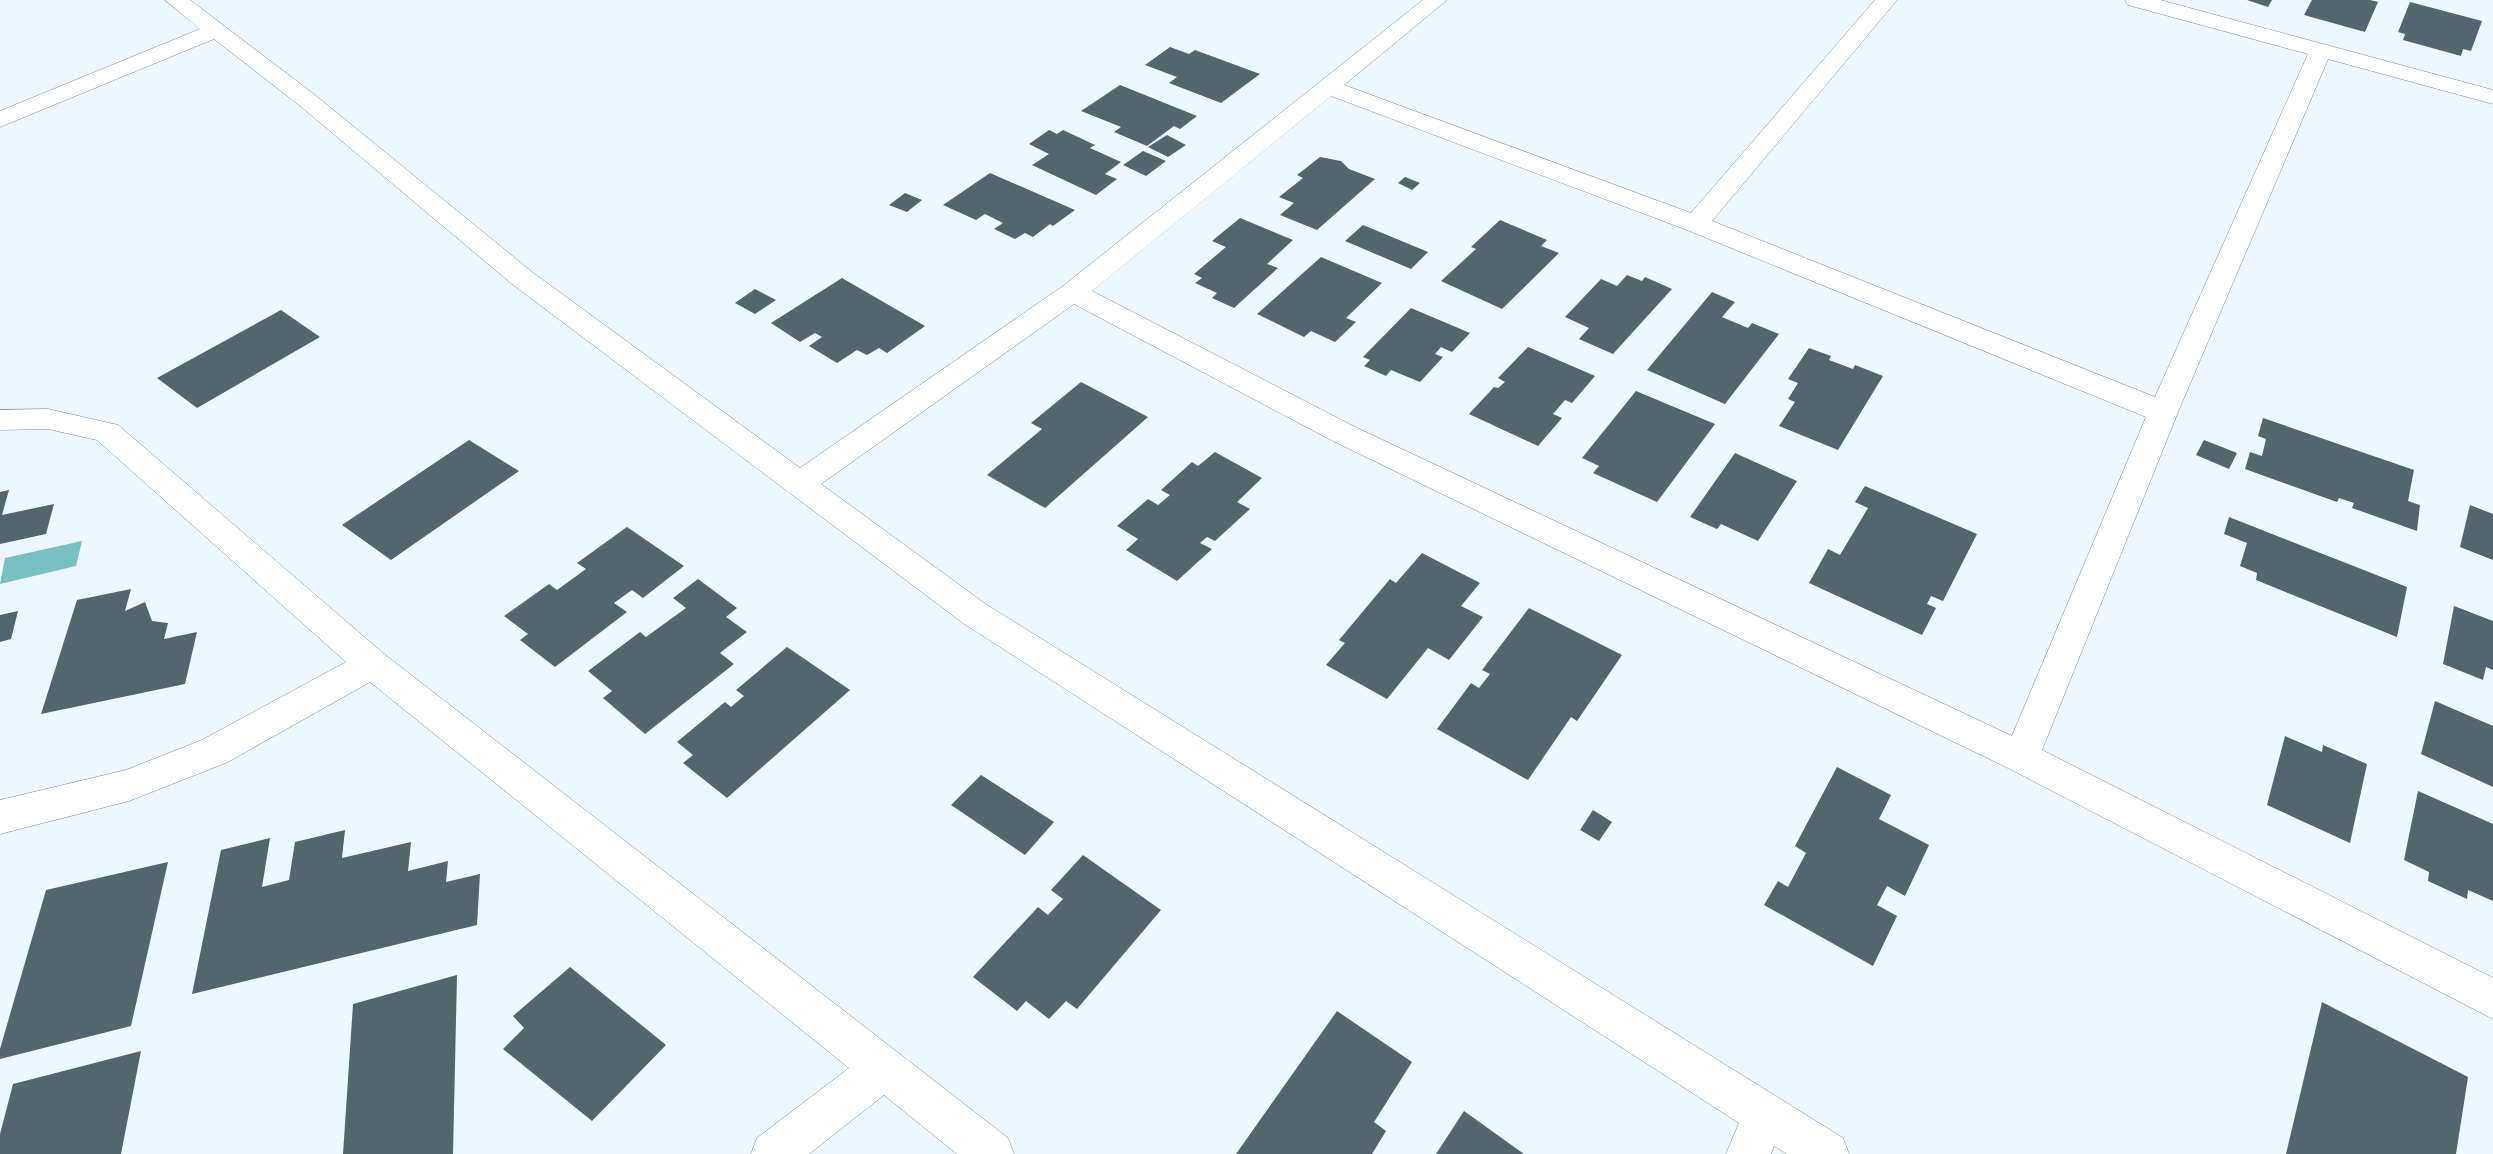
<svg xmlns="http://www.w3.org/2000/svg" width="2493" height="1154" viewBox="0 0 2493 1154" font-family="Literata,serif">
  <rect width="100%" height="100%" fill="#edf7ff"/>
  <path fill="#78c0c1" d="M82,541L76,566L0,584L5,558Z"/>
  <path fill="#54666d" d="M2247,0H2272L2268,7Z
    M2312,0H2370L2378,2L2365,32L2304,15Z
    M2410,2L2482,21L2471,51L2463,49L2461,56L2403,40L2405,34L2398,32Z
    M1170,47L1189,54L1195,50L1260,74L1221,103L1169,83L1177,77L1145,65Z
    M1120,85L1197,116L1180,129L1174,126L1147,146L1114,132L1121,127L1081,111Z
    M1049,130L1057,134L1063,130L1095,145L1090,148L1121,162L1105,174L1117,179L1096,195L1032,165L1049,154L1029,144Z
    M1167,135L1186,145L1168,157L1148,147Z
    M1143,151L1166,161L1146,176L1123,165Z
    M1320,157L1341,161L1349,169L1375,179L1317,230L1280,215L1294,203L1279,197L1303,178L1297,175Z
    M990,173L1075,210L1053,226L1050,224L1033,237L1025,233L1015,239L994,229L1003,223L985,214L976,220L943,205Z
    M1405,177L1420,183L1412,190L1398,183Z
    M905,193L922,200L907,212L889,205Z
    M1240,218L1293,240L1267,264L1278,268L1234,308L1212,298L1217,293L1195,283L1202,278L1194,274L1226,247L1212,241Z
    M1500,220L1547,240L1541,246L1559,253L1502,309L1441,281L1476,249L1471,247Z
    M1363,225L1428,252L1411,269L1345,241Z
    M1321,257L1382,283L1346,318L1356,322L1335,342L1311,331L1304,337L1257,314Z
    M1627,275L1642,281L1645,277L1672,289L1613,354L1579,339L1589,328L1565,317L1601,279L1617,286Z
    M842,278L925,326L887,353L879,348L867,355L857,350L837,363L809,346L822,337L815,333L800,342L771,323Z
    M755,289L776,300L755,314L735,303Z
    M1712,292L1735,302L1722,317L1748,328L1752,323L1779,334L1725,404L1647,370Z
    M1411,308L1470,333L1452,352L1441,347L1435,354L1443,357L1420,382L1391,370L1386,376L1364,366L1370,360L1363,357Z
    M281,310L320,337L197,408L157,378Z
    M1528,347L1595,376L1572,403L1565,400L1553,414L1562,418L1538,446L1469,414L1494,387L1498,388L1505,382L1498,378Z
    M1809,348L1831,356L1829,360L1853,369L1855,365L1883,376L1838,450L1779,426L1795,402L1788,399L1798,383L1788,379Z
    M1081,382L1148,417L1045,508L987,475L1042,429L1031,423Z
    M1636,391L1715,424L1657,502L1593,473L1599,466L1582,458Z
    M2263,418L2414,470L2408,501L2420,505L2417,531L2352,508L2354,503L2339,498L2337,502L2245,469L2250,452L2262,456L2266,439L2258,436Z
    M469,440L519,471L391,560L342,525Z
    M2204,440L2237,453L2229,469L2196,455Z
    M1215,452L1262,478L1237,502L1250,509L1215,541L1207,537L1200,543L1212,549L1177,581L1126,550L1138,539L1117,526L1148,499L1158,505L1170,495L1161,490L1192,462L1198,466Z
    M1735,453L1797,481L1758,541L1721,524L1717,529L1690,517Z
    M1865,486L1977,534L1943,601L1931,596L1927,604L1936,608L1922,635L1809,583L1828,549L1840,555L1868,508L1855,502Z
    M9,490L2,515L54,504L46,534L0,544V492Z
    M2470,505L2493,514V560L2460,547Z
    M2229,517L2407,587L2397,637L2256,580L2257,573L2240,566L2247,543L2224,534Z
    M627,527L684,566L643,598L632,590L614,603L627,612L555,667L520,640L528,634L504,616L549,584L557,590L586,569L577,563Z
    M1422,553L1480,583L1461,606L1483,617L1449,660L1428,648L1387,699L1326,665L1345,643L1339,640L1390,579L1396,583Z
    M698,579L737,608L726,617L747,632L720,653L734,664L645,734L603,698L612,691L588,671L640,632L646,637L686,608L673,598Z
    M131,589L125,611L145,602L152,621L168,623L164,639L197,632L185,684L41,714L77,600Z
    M2454,606L2493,621V670L2486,667L2483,680L2443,664Z
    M1529,608L1622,655L1577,721L1571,717L1528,780L1437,729L1471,683L1479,688L1490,674L1482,670Z
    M18,611L11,639L0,642V615Z
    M787,647L850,690L727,798L683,763L693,755L677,742L725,702L731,707L744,696L736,690Z
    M2435,701L2493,726V787L2421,754Z
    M2285,736L2322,752L2323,745L2367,764L2350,843L2267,805Z
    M1837,767L1891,795L1879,819L1929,845L1905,896L1887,886L1877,905L1897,916L1873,966L1764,905L1778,881L1788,887L1806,853L1795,846Z
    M981,775L1054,822L1025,855L951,805Z
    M2418,791L2493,824V901L2468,890L2467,899L2428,881L2429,872L2404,860Z
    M1593,810L1612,822L1599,841L1580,830Z
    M345,830L342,858L411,842L408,871L448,861L446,882L480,874L477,925L192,994L221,850L270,838L262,887L289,880L295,842Z
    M1083,855L1161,910L1077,1009L1066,1001L1049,1019L1026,1001L1017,1011L973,977L1038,907L1048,915L1063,899L1051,890Z
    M168,862L131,1026L0,1059V1049L46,890Z
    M570,967L666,1045L592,1121L503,1049L524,1028L513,1016Z
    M457,975L453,1154H343L353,1004Z
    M2322,1002L2468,1077L2456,1154H2286Z
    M1337,1011L1412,1062L1374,1122L1386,1131L1372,1154H1236Z
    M141,1051L121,1154H0V1134L13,1084Z
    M1464,1111L1524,1154H1436Z"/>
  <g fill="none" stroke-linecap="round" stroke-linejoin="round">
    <g stroke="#7b8a96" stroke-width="1">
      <path id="street" d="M165,0H190L315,95L532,272L800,468L1063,286L1423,0H1447L1344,85L1691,213L1875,0H1897L1712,221L2155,397L2308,54L2128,5L2125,0H2160L2493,90V104L2328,59L2178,412L2042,750L2493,978V1019L2008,768L1333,441L1074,304L821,484L987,605L1843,1138L1849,1154H1787L1774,1146L1771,1154H1726L1739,1123L963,623L512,284L299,105L214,39L0,127V111L200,29ZM1331,96L1687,230L2146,417L2012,736L1355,427L1092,291Z
        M48,409L118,425L384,654L1008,1138L1014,1154H957L884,1095L809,1154H751L757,1138L849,1068L370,682L228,762L129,801L0,834V800L126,770L202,740L346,662L97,440L48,429L0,430V410Z"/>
    </g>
    <use href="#street" fill="#fff" fill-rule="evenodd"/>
  </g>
</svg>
